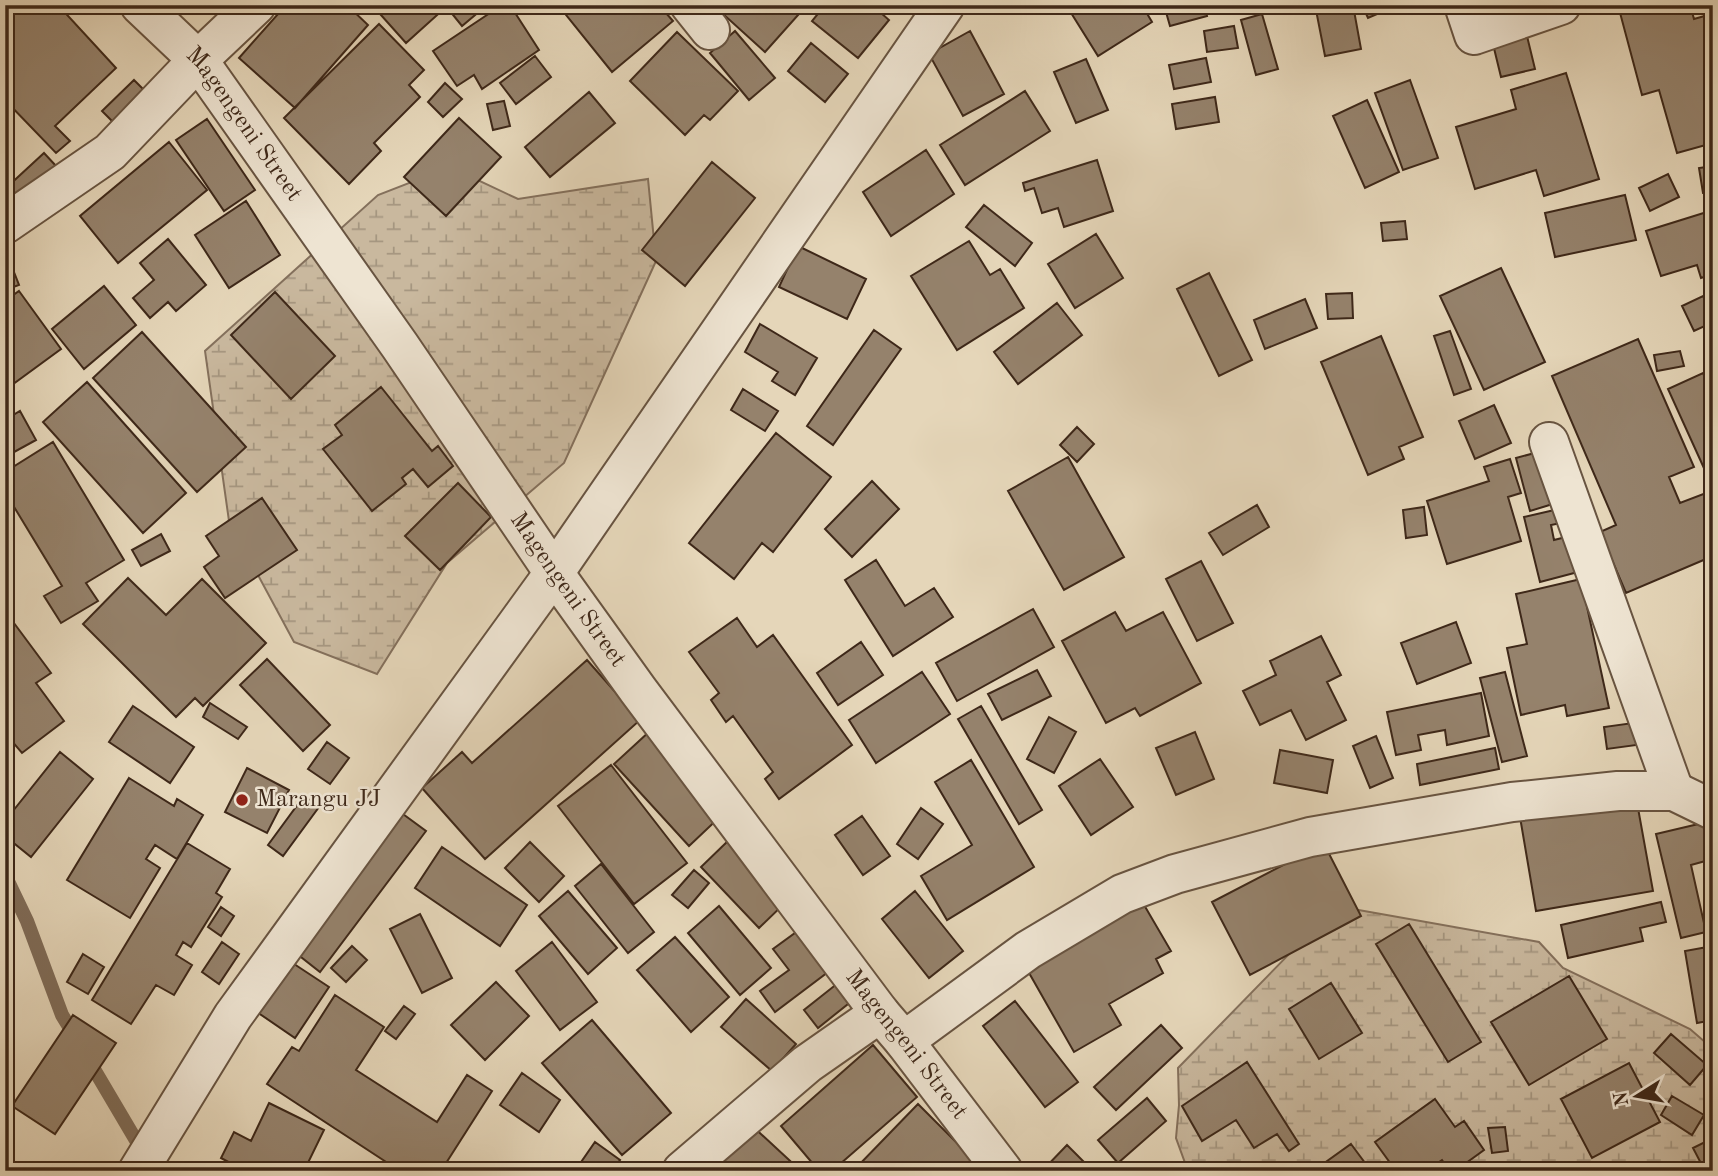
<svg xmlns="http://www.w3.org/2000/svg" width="1718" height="1176" viewBox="0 0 1718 1176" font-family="'Old Standard TT',serif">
  <defs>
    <pattern id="wetland-marsh" width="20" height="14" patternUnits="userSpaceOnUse" patternTransform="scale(1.75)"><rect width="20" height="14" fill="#c9b89e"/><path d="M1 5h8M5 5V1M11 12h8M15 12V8" fill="none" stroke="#a59680"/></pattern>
  </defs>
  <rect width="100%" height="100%" fill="#e5d6b9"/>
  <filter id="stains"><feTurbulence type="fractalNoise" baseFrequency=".00286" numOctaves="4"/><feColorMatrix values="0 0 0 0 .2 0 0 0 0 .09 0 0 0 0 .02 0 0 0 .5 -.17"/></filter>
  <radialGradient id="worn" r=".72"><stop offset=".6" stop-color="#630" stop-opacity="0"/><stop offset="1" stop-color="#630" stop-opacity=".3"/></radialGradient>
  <path fill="url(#wetland-marsh)" stroke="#84705c" stroke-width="2" d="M450,167L518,199L648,179L656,261L564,463L447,563L377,674L294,642L229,521L205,351L378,195Z
    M1336,906L1539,942L1563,968L1690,1029L1713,1049V1171H1188L1176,1138L1179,1105L1178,1068Z"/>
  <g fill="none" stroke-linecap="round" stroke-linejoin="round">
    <path stroke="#806d59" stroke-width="14" d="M5,875L27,921L62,1015L76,1038
      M88,1059L137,1142"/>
  </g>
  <path fill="#95826c" stroke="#3e2819" stroke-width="2" d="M15,5H58L116,68L55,126L70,141L56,153L5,100V15Z
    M286,5H347L368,25L295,108L239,58Z
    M372,5H444L446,7L406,43Z
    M445,5H487L462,26Z
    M502,5H510L539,50L482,89L474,75L457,86L433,51Z
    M578,5H659L673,21L612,72L566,15Z
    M730,5H807L765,52L723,14Z
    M825,5H872L889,20L858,58L812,21Z
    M1072,5H1142L1152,22L1098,56L1068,8Z
    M1164,5H1204L1207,16L1170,26Z
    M1340,5H1353L1361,49L1325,56L1316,10Z
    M1362,5H1398L1368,18Z
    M1631,5H1690L1694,19L1708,15L1713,33V143L1677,153L1659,90L1642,95L1619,9Z
    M1262,14L1278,69L1256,75L1241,20Z
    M379,24L424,70L409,85L420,97L374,143L381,151L349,184L284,118Z
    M1234,26L1238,48L1207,52L1204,31Z
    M735,31L775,78L749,100L710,53Z
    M970,31L1004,94L963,116L929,54Z
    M677,32L738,91L710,120L704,115L685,135L630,81Z
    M1526,32L1535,69L1501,77L1492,40Z
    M811,43L848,74L825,102L788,71Z
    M535,56L551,77L516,104L500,83Z
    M1206,58L1211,82L1174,89L1169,65Z
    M1086,59L1108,110L1076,123L1054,72Z
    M1566,73L1599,179L1544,196L1536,170L1475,189L1456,127L1516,109L1511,90Z
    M134,80L146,92L114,123L102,111Z
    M1410,80L1438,158L1403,170L1375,93Z
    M445,83L462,99L443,117L428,102Z
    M1025,91L1050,131L965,185L940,145Z
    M589,92L615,123L550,177L525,147Z
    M1215,97L1219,122L1176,129L1172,104Z
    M1367,100L1399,172L1365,188L1333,116Z
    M504,101L510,126L493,130L487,104Z
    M459,118L501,157L446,216L404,177Z
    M207,119L255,190L224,211L176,140Z
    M169,142L207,190L118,263L80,216Z
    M926,150L954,194L891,236L863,192Z
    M44,153L57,167L5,215V189Z
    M1097,160L1113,211L1064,227L1058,208L1042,213L1034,188L1025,191L1023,183Z
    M712,162L755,198L685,286L642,250Z
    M1713,166V192L1703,193L1699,168Z
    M1668,174L1679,197L1650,211L1639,188Z
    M1625,195L1636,240L1555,257L1545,213Z
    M246,201L280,255L229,288L195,235Z
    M984,205L1032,243L1015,266L966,227Z
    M1710,211L1713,219V274L1701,278L1697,265L1661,276L1646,231Z
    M1405,221L1407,239L1383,241L1381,223Z
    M1096,234L1123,278L1075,308L1048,264Z
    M168,239L206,285L176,311L168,302L150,318L133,298L154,280L140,263Z
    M969,241L990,275L1000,269L1024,308L957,350L911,276Z
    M798,246L866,279L847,319L779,287Z
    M12,267L19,285L5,290V270Z
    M1501,268L1545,362L1484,390L1440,296Z
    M1209,273L1252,360L1219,376L1177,289Z
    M104,286L136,325L84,369L52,329Z
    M19,291L61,349L5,390V301Z
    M275,292L335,356L291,399L231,335Z
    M1352,293L1353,318L1328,319L1326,294Z
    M1703,296L1713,317V332L1709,324L1694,331L1682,306Z
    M1305,299L1317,328L1265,349L1254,320Z
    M1057,303L1082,335L1018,384L994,352Z
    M760,324L817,358L795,395L772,381L778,372L745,352Z
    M874,330L901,349L833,445L807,426Z
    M1450,331L1471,389L1454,395L1434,336Z
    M142,332L246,447L197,492L93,378Z
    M1381,336L1423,437L1399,447L1404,459L1368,475L1321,362Z
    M1638,339L1694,467L1669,477L1680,503L1706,493L1713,509V556L1626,593L1600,532L1616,525L1552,376Z
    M1680,351L1684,366L1657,371L1654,355Z
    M1703,373L1713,395V488L1668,389Z
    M87,382L186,493L143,533L43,422Z
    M381,387L432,451L438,446L453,466L428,487L413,469L402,478L406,484L372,511L323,449L342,435L335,425Z
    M743,389L778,411L765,431L731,410Z
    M1494,405L1511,443L1475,459L1459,421Z
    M20,411L36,440L5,457V420Z
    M1077,427L1094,444L1077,462L1060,445Z
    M776,433L831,477L773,552L762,543L734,579L689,543Z
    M53,442L124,560L86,583L98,601L61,623L44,596L62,586L5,492V472Z
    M1542,451L1556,503L1530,511L1516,458Z
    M1068,457L1124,557L1064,590L1008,491Z
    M1510,459L1521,493L1508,497L1521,541L1447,564L1427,501L1489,481L1484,467Z
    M872,481L899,509L852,557L825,529Z
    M458,483L491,517L440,570L405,536Z
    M262,498L297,550L225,598L204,567L219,556L206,536Z
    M1257,505L1269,527L1223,555L1209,533Z
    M1424,507L1427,535L1406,538L1403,510Z
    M1563,508L1566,522L1551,525L1554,540L1570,536L1578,572L1540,582L1524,517Z
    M161,534L170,551L141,566L132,550Z
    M876,560L905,606L934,588L953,617L893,656L845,580Z
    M1201,561L1233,623L1197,641L1166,579Z
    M128,578L166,615L202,579L266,643L203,706L195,698L176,717L83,624Z
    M1581,579L1609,708L1567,716L1565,705L1521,715L1507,648L1527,644L1516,594Z
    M1033,609L1054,647L957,701L936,663Z
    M1115,612L1126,631L1163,612L1201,683L1140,716L1135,708L1106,723L1062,641Z
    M8,615L51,673L36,683L64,721L22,753L11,740L5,744V617Z
    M737,618L757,647L773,635L852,745L779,799L765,779L773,772L733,716L726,722L711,700L719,693L689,652Z
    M1456,622L1471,663L1417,684L1401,643Z
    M1321,636L1341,675L1327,682L1346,720L1306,740L1291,710L1260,725L1243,691L1276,675L1270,661Z
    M861,642L883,675L838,705L817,673Z
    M267,659L330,725L303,751L240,685Z
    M587,660L640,720L485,859L422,788L462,752L472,763Z
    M1037,670L1051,696L1002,720L988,694Z
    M922,672L950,714L876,763L849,720Z
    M1505,672L1527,756L1502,762L1480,678Z
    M1481,693L1489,736L1447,745L1445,730L1418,735L1421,750L1396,755L1387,712Z
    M210,703L247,727L238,739L203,717Z
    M133,706L194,747L170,783L109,742Z
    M981,706L1042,810L1019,824L958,719Z
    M1049,717L1076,732L1054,773L1027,759Z
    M1640,722L1644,744L1607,749L1604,727Z
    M650,731L725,812L689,846L614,764Z
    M1195,732L1214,779L1176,795L1156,748Z
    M1376,736L1393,778L1370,788L1353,746Z
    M327,742L349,758L330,784L308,769Z
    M1495,748L1499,769L1420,785L1417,764Z
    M1280,750L1333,760L1327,793L1274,783Z
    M60,752L93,779L31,857L5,836V821Z
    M1100,759L1133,807L1091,835L1059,786Z
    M971,760L1034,867L947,920L921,876L972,845L935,782Z
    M611,765L687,863L634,904L558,806Z
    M247,768L289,790L267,833L225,812Z
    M129,778L174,806L177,799L203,815L177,859L155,845L146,859L160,868L130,918L67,880Z
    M304,796L319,807L283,856L268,845Z
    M1636,797L1653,891L1536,911L1520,817Z
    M392,806L426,831L320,972L287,946Z
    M921,808L943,824L918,859L897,844Z
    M862,816L890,856L863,875L835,835Z
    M1707,822L1712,846L1706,847L1709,860L1691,865L1706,932L1681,938L1656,834Z
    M730,839L788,900L759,928L701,867Z
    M530,842L564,876L539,902L505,868Z
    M187,843L230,869L216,893L222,897L191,947L183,942L176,955L192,965L174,995L156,985L131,1024L92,1000Z
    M1324,844L1361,916L1250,975L1212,902Z
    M442,847L527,905L500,946L415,888Z
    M601,864L654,932L628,953L575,886Z
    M694,870L709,883L688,908L672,895Z
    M568,891L617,948L588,974L539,916Z
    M915,891L963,951L929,978L882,919Z
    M1140,898L1171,951L1156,959L1163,973L1109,1004L1121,1025L1074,1052L1024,964Z
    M1661,902L1666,922L1640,928L1643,941L1568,958L1561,925Z
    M719,906L771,968L740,995L688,933Z
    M221,907L234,916L221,936L208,927Z
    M420,914L452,978L422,993L390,929Z
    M1409,924L1481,1042L1448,1062L1376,944Z
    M806,925L836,966L775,1012L760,991L789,970L773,949Z
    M675,937L729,997L691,1032L637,970Z
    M222,942L239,954L219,984L202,972Z
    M552,942L597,1002L560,1030L516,971Z
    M352,946L367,960L346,982L331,968Z
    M1713,946V1020L1697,1023L1685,951Z
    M83,954L104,967L88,994L67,982Z
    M288,960L329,987L295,1038L254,1010Z
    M1569,976L1607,1039L1529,1085L1491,1022Z
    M843,979L858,996L818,1028L804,1010Z
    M496,982L529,1016L485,1060L451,1025Z
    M1331,983L1362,1033L1319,1059L1289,1009Z
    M335,995L384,1027L356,1070L437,1122L467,1075L492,1091L441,1171H400L267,1084L292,1047L299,1051Z
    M746,999L796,1044L772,1071L721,1027Z
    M1015,1001L1078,1082L1045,1107L983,1026Z
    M404,1006L415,1014L396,1039L385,1031Z
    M73,1015L116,1043L55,1134L12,1106Z
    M592,1020L671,1113L622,1155L542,1063Z
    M1161,1025L1182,1048L1116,1110L1094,1087Z
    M1671,1034L1707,1065L1690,1085L1654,1053Z
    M873,1045L917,1097L832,1171H819L781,1126Z
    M1247,1062L1299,1144L1289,1151L1277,1134L1254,1148L1236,1120L1202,1141L1182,1106Z
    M1629,1063L1660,1122L1592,1158L1561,1099Z
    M522,1073L560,1100L539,1132L500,1105Z
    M1672,1096L1704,1115L1692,1135L1661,1115Z
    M1147,1098L1166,1121L1118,1163L1098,1140Z
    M1435,1099L1455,1127L1464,1121L1484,1150L1455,1171H1450L1442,1160L1433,1166L1436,1171H1396L1375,1142Z
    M269,1103L324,1130L304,1171H245L221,1158L234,1132L251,1141Z
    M918,1104L977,1163L970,1171H853Z
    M748,1122L801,1171H703Z
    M1505,1127L1508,1151L1492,1153L1488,1128Z
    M1713,1138V1171H1705L1693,1148Z
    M595,1142L620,1160L612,1171H582L577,1168Z
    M1351,1144L1371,1171H1328L1323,1164Z
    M1067,1145L1093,1171H1042Z"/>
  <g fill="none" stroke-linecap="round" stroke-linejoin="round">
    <g stroke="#685441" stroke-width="42">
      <g id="minor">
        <path id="s1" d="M140,5L198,60L400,346L554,573L638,690L880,1013L904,1041L1003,1171"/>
        <path d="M690,5L710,30"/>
        <path d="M1464,5L1474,35L1561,5"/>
        <path d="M5,224L110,152L198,60L256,5"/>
        <path d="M1549,442L1674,791"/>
        <path d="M904,1041L1028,950L1122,894L1175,874L1310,837L1512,802L1618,791H1674L1713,810"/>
        <path d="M138,1171L233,1016L554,573L945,5"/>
        <path d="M682,1171L807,1064L880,1013"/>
      </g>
    </g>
    <use href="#minor" stroke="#eee4d2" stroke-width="38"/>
  </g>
  <circle fill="#8f2418" stroke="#eee4d2" stroke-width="2.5" cx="242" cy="800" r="7"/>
  <g text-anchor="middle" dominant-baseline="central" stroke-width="5" stroke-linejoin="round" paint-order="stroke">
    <g font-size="24" fill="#3e2819" stroke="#eee4d2">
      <text stroke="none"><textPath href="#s1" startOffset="159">Magengeni Street</textPath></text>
      <text stroke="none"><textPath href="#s1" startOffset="726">Magengeni Street</textPath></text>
      <text stroke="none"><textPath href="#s1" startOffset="1293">Magengeni Street</textPath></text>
    </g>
    <g font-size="24" fill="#3e2819" stroke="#eee4d2" text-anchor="start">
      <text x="256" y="800">Marangu JJ</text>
    </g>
  </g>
  <rect width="1718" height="1176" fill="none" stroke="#e5d6b9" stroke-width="28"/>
  <rect x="7" y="7" width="1704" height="1162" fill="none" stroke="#3e2819" stroke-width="3.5"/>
  <rect x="14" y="14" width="1690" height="1148" fill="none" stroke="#3e2819" stroke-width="2"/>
  <g transform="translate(1637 1096) rotate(259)" stroke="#eee4d2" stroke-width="5" paint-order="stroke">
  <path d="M0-5L12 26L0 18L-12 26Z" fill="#3e2819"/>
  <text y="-10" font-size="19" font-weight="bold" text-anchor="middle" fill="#3e2819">N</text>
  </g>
  <rect width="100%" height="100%" filter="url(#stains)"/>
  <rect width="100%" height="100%" fill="url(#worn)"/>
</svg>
